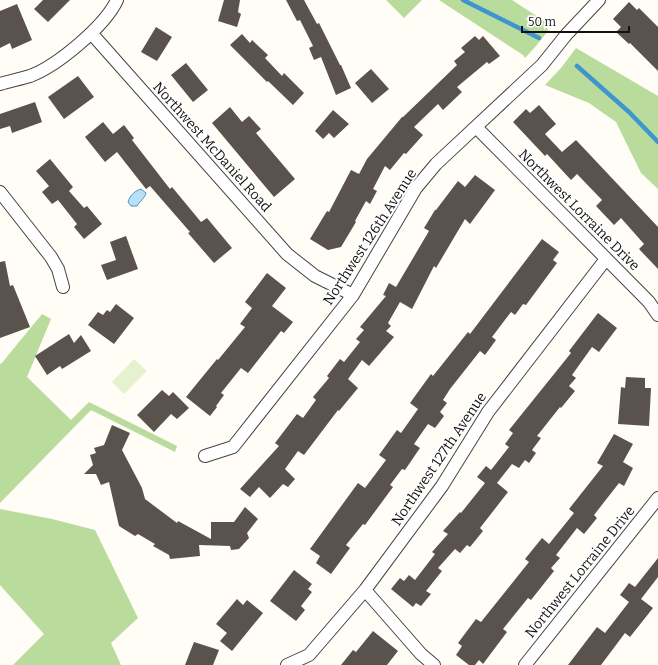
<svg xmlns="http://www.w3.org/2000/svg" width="658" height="665" viewBox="0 0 658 665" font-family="Bitter,serif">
  <rect width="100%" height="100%" fill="#fffdf5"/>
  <path fill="#b9dc9c" d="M386,0H422L404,18Z
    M439,0H512L552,26L536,46L525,58L523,55Z
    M576,48L658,96V189L641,173L616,122L589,103L545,85L561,68Z
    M42,314L51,319L27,377L71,420L89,402L177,446L175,452L91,410L0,503V363L1,364Z
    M0,509L52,519L95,530L138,618L111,643L121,665H13L44,634L0,585Z"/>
  <path fill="#e6f2cf" d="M134,359L147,371L124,394L112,382Z"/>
  <path fill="#b9e0f7" stroke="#3f96cf" d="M141,189L146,193C145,198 139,202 137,206H131L128,202C130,195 135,191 141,189Z"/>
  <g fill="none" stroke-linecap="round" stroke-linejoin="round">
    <path stroke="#3f96cf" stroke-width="4.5" d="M463,0L539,38
      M577,66L629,112L658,142"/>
  </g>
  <path fill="#5a524d" d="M43,0H70L48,22L34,9Z
    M224,0H240L238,12L241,14L237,27L218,21Z
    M286,0H304L317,24L319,23L340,65H341L351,88L336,95L321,57L314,60L309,48L313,46L300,20L297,21Z
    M629,2L637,10L639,8L658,27V71L630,43L629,44L616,32L621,27L613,19Z
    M17,4L32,40L12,49L10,43L0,48V11Z
    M156,27L172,37L157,61L141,52Z
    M242,34L250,43L252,40L268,55L265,58L282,76L284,73L304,93L293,105L268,81L267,82L230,45Z
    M475,36L479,40L483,36L500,56L489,64L487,62L457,87L462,92L443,110L438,104L414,127L423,135L406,154L404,153L390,170L385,166L373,189L377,191L370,204L366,201L355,221L356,222L341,247L328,250L310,239L327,211L329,212L351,170L359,174L367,159L402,117H403L457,65L454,61L465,52L461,48Z
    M186,63L208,90L193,102L171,75Z
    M371,69L389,89L372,103L355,83Z
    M78,76L94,97L64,119L48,97Z
    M35,102L42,122L12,133L10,126L0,129V114Z
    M539,105L556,124L545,134L562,152L576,140L658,227V269L639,249L644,244L621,218L614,225L596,206L602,200L577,174L571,180L547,154L545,156L513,122L526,109L530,113Z
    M230,107L242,122L249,116L261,129L256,133L295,179L274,197L212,123Z
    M333,110L349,124L334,138L329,133L323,139L315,131Z
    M103,122L113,134L124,125L134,138L132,140L170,189L172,187L201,222L207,218L232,248L214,263L188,233L190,232L150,186L146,189L117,152L105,162L85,137Z
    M50,159L73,187L69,191L84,208L87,206L102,224L84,239L74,227L77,224L58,200L52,204L42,192L49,186L36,171Z
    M475,175L495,190L470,224L465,219L436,268L434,266L412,309L400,302L388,323L391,326L386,331L394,337L369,366L362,360L348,379L358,388L339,411L338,410L304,455L298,451L285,469L295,479L288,487L283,484L270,498L259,487L250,497L240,489L279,446L275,443L297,414L303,418L316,400L313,397L329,378L327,376L340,359L344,362L360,342L356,339L364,330L360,327L386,296L383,295L389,283L396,287L429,231L424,228L435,210H436L458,181L465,187Z
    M126,236L138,269L107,280L101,265L116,260L110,242Z
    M542,239L559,252L553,260L557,263L526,305L523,304L515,315L511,312L492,337L496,340L485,355L480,351L450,389L443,400L447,403L440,412L444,416L435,428L428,424L414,444L420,448L405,470L402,469L390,485L393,487L365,525L363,524L346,545L350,548L331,574L316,563L320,556L310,549L358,483L365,488L386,460L379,455L397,430L401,433L418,409L410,403L431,374L433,376L468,332L470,334Z
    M5,261L10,286L13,285L30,327L0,338V262Z
    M267,273L286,288L272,306L293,322L284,333L281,331L248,373L241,368L221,393L224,395L216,406L217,407L210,416L186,397L217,359L218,360L245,327L240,324L252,308L245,302Z
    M116,304L134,318L114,344L88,325L98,312L103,315L107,310L110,312Z
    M598,313L617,328L599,352L592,347L572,375L576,378L569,386L575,391L561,408L560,407L537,436L541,438L532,450L536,453L529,463L525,460L519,468L512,464L497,483L508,492L480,528L483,531L470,547L467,545L460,553L455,549L438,568L442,571L426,591L431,594L421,606L416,603L413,607L391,589L400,578L404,581L409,575L415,580L435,554L432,552L448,534L443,531L460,512L461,513L485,483L477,477L486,466L491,470L509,447L505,444L513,433L509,430L571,353L569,351Z
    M69,334L74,343L81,335L91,351L62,369L60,366L47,375L35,356Z
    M626,377L645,378V388H651L649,426L618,424L621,387L625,388Z
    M162,390L169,396L173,392L189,408L177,419L171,414L154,432L137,415Z
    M112,425L130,433L122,450L142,488L145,499L177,523L178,521L211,539V522H234L245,507L258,519L247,533L249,538L239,549L231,550L230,546L199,545L200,556L170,559L169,555L153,546L155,544L138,534L135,536L119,526L109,482L101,485L96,474H84L93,465L90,455L96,453L94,448L104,445Z
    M614,434L633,444L623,462L633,468L624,486L619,483L594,515L597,518L584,534L577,528L556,555L560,558L551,568L554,571L531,600L528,598L503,629L507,632L483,664L479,660L475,665H469L456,655L462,646L458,643L476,619L481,622L529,562L525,559L542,538L549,544L574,513L569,509L603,466L597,463Z
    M658,558V577L641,599L653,608L630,637L625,633L601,665H568L597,627L605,633L629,602L620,595L629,583L635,587Z
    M294,570L312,584L308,589L312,592L301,606L305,610L296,621L270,601Z
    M237,599L243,605L247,600L263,613L232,651L220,641L227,633L216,624Z
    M373,631L398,651L387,665H341L353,650L356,652Z
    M194,642L219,650L213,665H185Z"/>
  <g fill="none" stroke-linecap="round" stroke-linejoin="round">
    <g stroke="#444" stroke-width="14">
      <path id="minor" d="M92,34L287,254L315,276L353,295
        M0,84C10,81 20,79 30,76C57,66 105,26 117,0
        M476,127L649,302L658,315
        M0,192L51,257L58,269L63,287
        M205,456L233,447L353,295L416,188L436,164L542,65L566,35L599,0
        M365,590L421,654L434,665
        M287,665L309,655L365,590L442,486L488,412L606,259
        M525,665L658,498"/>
    </g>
    <use href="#minor" stroke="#fff" stroke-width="12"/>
  </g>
  <g text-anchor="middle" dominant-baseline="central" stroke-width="4" stroke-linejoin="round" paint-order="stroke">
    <g font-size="14" fill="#111" stroke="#fff">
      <text transform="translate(212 147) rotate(48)">Northwest McDaniel Road</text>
      <text transform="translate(579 210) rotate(45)">Northwest Lorraine Drive</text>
      <text transform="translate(370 237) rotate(-57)">Northwest 126th Avenue</text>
      <text transform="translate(439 459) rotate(-56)">Northwest 127th Avenue</text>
      <text transform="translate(580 572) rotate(-51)">Northwest Lorraine Drive</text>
    </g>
  </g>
  <path d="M522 26v6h107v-6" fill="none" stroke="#111111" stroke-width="2"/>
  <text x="528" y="26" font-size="12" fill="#111111" stroke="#ffffff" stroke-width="3" paint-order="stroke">50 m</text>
</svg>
